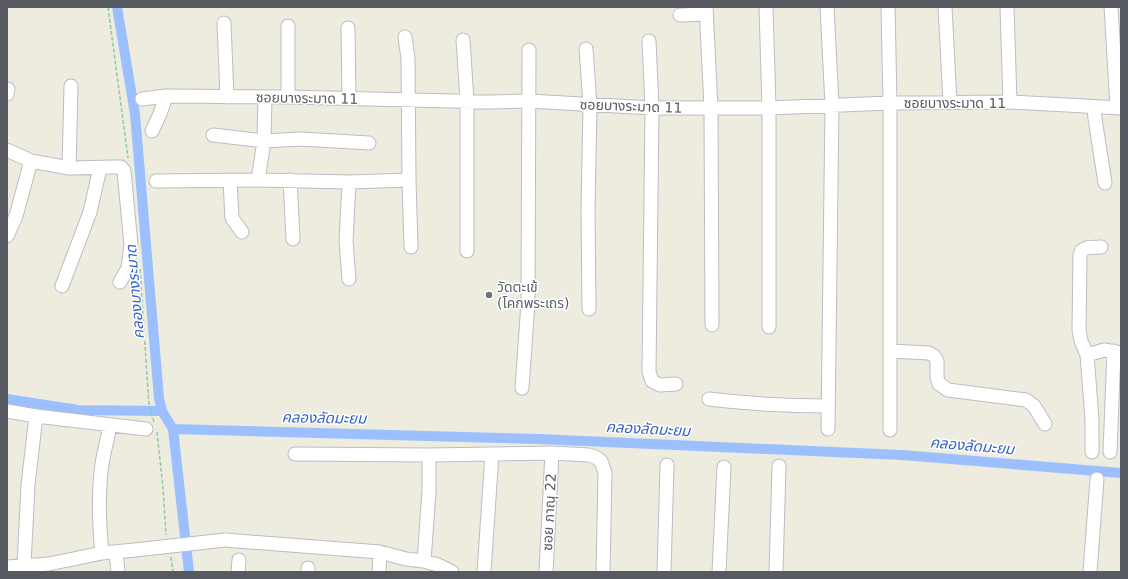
<svg xmlns="http://www.w3.org/2000/svg" width="1128" height="579" viewBox="0 0 1128 579" font-family="'DejaVu Sans','Noto Sans Thai',sans-serif">
  <rect width="100%" height="100%" fill="#edecde"/>
  <g fill="none" stroke-linecap="round" stroke-linejoin="round">
    <path stroke="#9cc0ff" stroke-width="10" d="M117,7L135,114L159,398L162,411L173,429L189,572
      M7,399L78,410L162,411
      M173,429L539,439L902,455L1121,473"/>
    <g stroke="#bcbdc4" stroke-width="15">
      <path id="minor" d="M706,7L711,108L712,325
        M766,7L769,108V327
        M827,7L832,105L828,429
        M888,7L890,103V430
        M945,7L950,102
        M1007,7L1010,102
        M1111,7L1117,107
        M680,15L706,14
        M224,23L227,97
        M288,26V97
        M348,28L349,98
        M463,40L467,101V251
        M649,41L652,108L649,372L652,381L660,385L676,384
        M586,49L590,105L588,209L589,309
        M7,94L8,89
        M142,99L166,96L288,97L493,102L529,101L652,108H769L890,103L1010,102L1121,108
        M1094,107L1095,119L1105,183
        M152,131L160,114L166,96
        M213,135L264,141L301,139L369,143
        M7,150L31,161L69,168L114,167H121L124,171L131,245L128,268L120,282
        M69,168L71,86
        M258,180L264,141L265,97
        M290,180L293,239
        M409,180L411,247
        M156,181L258,180L349,182L409,180L408,58L405,37
        M230,181L232,218L242,232
        M7,236L16,216L31,161
        M349,279L346,241L349,182
        M62,286L90,212L100,168
        M890,351L929,353L934,356L937,361V377L939,384L948,390L1026,400L1034,406L1045,424
        M1087,355L1081,341L1079,330L1080,255C1082,245 1093,248 1101,247
        M522,388L528,303L529,50
        M709,399C749,404 788,406 828,406
        M7,411L36,416L146,429
        M1092,452V419L1087,355L1104,350L1121,353
        M1110,452L1114,351
        M295,454L429,455L552,453L589,455L595,457L601,461L605,473L603,572
        M225,540L380,552L406,559L424,561L438,565L452,572
        M116,552L118,572
        M102,553C99,524 98,493 102,464C104,451 108,438 110,425
        M424,561L429,491V455
        M24,565L28,485L36,416
        M7,567L49,564L102,553L135,550
        M238,572L239,560
        M308,572V568
        M379,572L380,552
        M484,572L492,454
        M546,572L552,453
        M664,572L667,465
        M719,572L724,467
        M776,572L779,466
        M1090,572L1097,479"/>
    </g>
    <path stroke="#91c8ab" stroke-width="1.5" stroke-dasharray="4 2" stroke-linecap="butt" d="M108,7L128,158
      M140,269L149,406L154,422
      M157,432L163,488L166,535
      M171,557L173,572"/>
    <use href="#minor" stroke="#fff" stroke-width="13"/>
    <g stroke="#bcbdc4" stroke-width="15" stroke-linecap="butt">
      <path id="minor-bridge" d="M135,550L225,540"/>
    </g>
    <use href="#minor-bridge" stroke="#fff" stroke-width="13"/>
  </g>
  <circle fill="#6b7280" stroke="#fff" stroke-width="1.5" cx="489" cy="295" r="4"/>
  <g text-anchor="middle" dominant-baseline="central" stroke-width="3" stroke-linejoin="round" paint-order="stroke">
    <g font-size="14" fill="#585a61" stroke="#fff">
      <text transform="translate(307 98) rotate(1)">ซอยบางระมาด 11</text>
      <text x="955" y="103">ซอยบางระมาด 11</text>
      <text transform="translate(631 106) rotate(2)">ซอยบางระมาด 11</text>
      <text transform="translate(549 512) rotate(-87)">ซอย ภาณุ 22</text>
    </g>
    <g font-size="14" fill="#5b616d" stroke="#fff" text-anchor="start">
      <text x="497" y="287">วัดตะเข้<tspan x="497" dy="16">(โคกพระเถร)</tspan></text>
    </g>
    <g font-size="15" font-style="italic" fill="#3661cb" stroke="#fff">
      <text transform="translate(135 292) rotate(-95)">คลองบางระมาด</text>
      <text transform="translate(324 418) rotate(1)">คลองลัดมะยม</text>
      <text transform="translate(648 429) rotate(3)">คลองลัดมะยม</text>
      <text transform="translate(972 446) rotate(5)">คลองลัดมะยม</text>
    </g>
  </g>
  <rect width="1128" height="579" fill="none" stroke="#585a61" stroke-width="16"/>
</svg>
